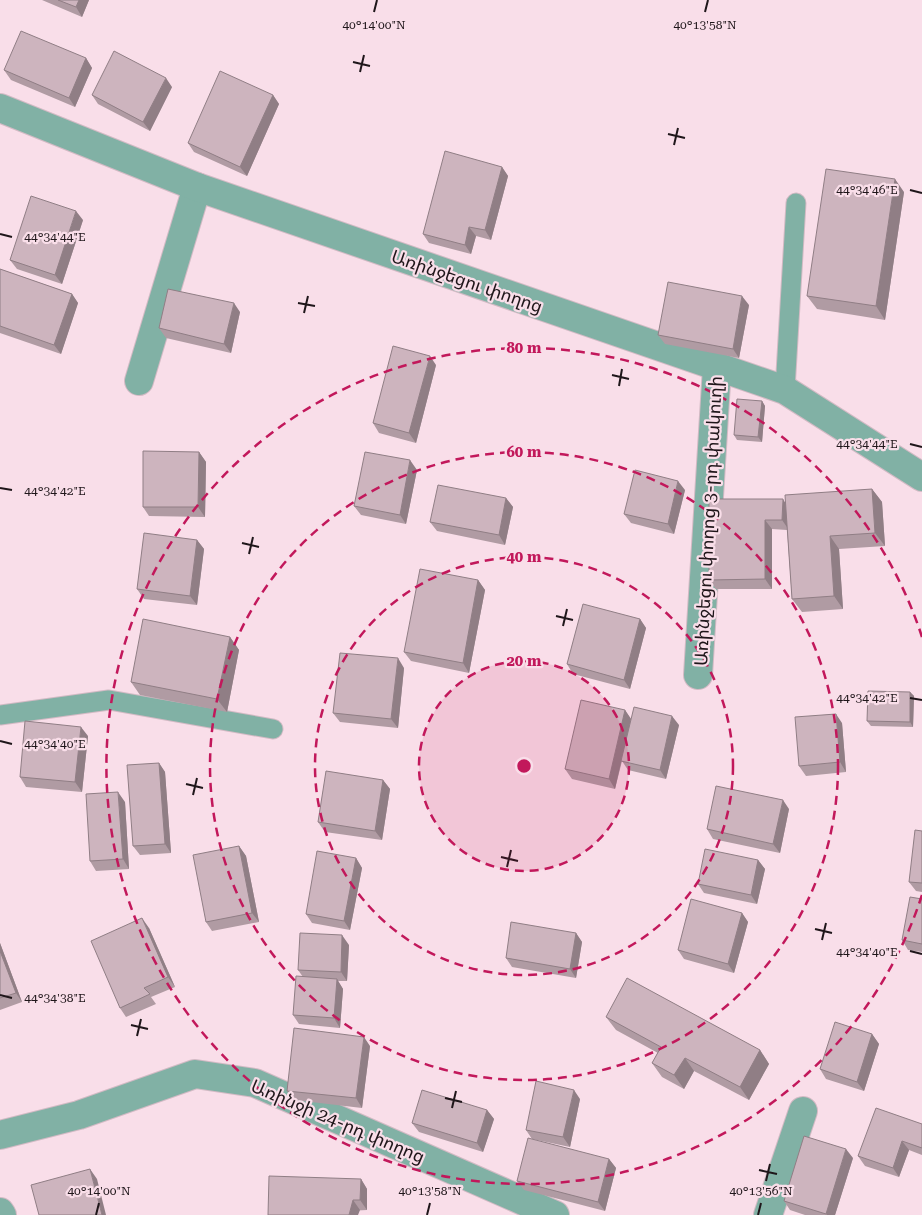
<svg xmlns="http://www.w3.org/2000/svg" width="922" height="1215" viewBox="0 0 922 1215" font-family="'Roboto Serif','Noto Sans Armenian',serif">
  <rect width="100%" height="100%" fill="#f9dee9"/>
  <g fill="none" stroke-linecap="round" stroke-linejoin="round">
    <g stroke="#d2bac4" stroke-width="21">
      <path id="service" d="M785,390L796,203
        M0,715L109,700L273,729"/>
    </g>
    <g stroke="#d2bac4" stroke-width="30">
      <path id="minor" d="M139,381L197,187
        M698,675L717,367
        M0,1135L79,1115L195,1074L255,1083L555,1215
        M0,1212L2,1215
        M768,1215L803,1111"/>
    </g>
    <g stroke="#d2bac4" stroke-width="30">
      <path id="tertiary" d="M0,108L197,187L785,390L922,477"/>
    </g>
    <use href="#service" stroke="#81b1a5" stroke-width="19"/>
    <use href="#minor" stroke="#81b1a5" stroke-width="28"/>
    <use href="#tertiary" stroke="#81b1a5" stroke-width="28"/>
  </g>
  <path fill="#b09ba3" d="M42,0H89L82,17Z
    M86,58L92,68L75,107L11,80L4,70Z
    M172,87L150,131L98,104L92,95Z
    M273,95L279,104L247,176L194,152L188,143Z
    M502,167L508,176L491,240L476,236L471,254L429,243L423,234Z
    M904,192L885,320L817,309L807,296Z
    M83,220L62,284L17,269L10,260Z
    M0,269L72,294L78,303L61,354L0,333Z
    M749,305L739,358L665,344L658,335Z
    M240,312L231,353L166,338L159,328Z
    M436,365L416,443L379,433L373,423Z
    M762,401L765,406L762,442L737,440L734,435Z
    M199,452L206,462L205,517L149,516L143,507Z
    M417,470L406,524L361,515L354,506Z
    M872,489L882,502L885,546L839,549L843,609L802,612L792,599L787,530L772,529V589H716L709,580V499L785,503Z
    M685,490L674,534L631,523L624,514Z
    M506,498L513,507L505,545L437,531L430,522Z
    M197,540L204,549L197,605L144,599L137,589Z
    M478,580L485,590L469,673L411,661L404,652Z
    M640,619L646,628L630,689L573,674L567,664Z
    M230,637L239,650L227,712L140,695L131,682Z
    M404,668L398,728L340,722L333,713Z
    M910,692L914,696L913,727L871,726L867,721Z
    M625,710L631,719L679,725L666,779L628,770L622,761L615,789L572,779L565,769Z
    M842,723L846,772L806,776L799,766Z
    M88,736L82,792L26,787L20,777Z
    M159,763L165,772L171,853L140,855L133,846Z
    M383,780L390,789L382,840L325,832L318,822Z
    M125,802L129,869L96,871L90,861Z
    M789,809L780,853L713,839L707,829Z
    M922,831V892L916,891L909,882Z
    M239,846L246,856L259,922L212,931L206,922Z
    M356,858L362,868L350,930L312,923L306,914Z
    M758,860L765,869L757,904L704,893L698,884Z
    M922,899V952L908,950L902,940Z
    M742,913L748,922L734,973L684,959L678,950Z
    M149,928L175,987L151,997L156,1004L126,1017L120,1008Z
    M576,933L582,942L576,978L512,967L506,958Z
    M0,943L22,1002L0,1010Z
    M349,945L347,981H338L343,989L340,1028L299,1024L293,1015L303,977L298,970Z
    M606,1017L760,1050L769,1064L749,1100L694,1071L684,1089L662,1077L652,1063L658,1053L616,1030Z
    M872,1034L879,1044L864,1091L826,1079L820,1069Z
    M370,1046L362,1108L294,1100L287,1091Z
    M580,1099L570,1147L532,1139L526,1130Z
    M487,1110L494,1119L483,1152L419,1132L412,1123Z
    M922,1124V1155L909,1150L899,1177L865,1166L858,1156Z
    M853,1158L835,1215H805L790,1210L784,1201Z
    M609,1159L616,1168L605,1211L524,1190L517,1181Z
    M361,1179L367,1189V1210L268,1215Z"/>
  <path fill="#907e85" d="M79,0H89L82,17L76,7Z
    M86,58L92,68L75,107L69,98Z
    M166,78L172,87L150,131L143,122Z
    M273,95L279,104L247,176L240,167Z
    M502,167L508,176L491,240L485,230Z
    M895,179L904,192L885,320L876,306Z
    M76,211L83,220L62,284L55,275Z
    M469,227L476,236L471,254L465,245Z
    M72,294L78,303L61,354L54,345Z
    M742,296L749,305L739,358L733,349Z
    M234,303L240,312L231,353L224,344Z
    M430,356L436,365L416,443L409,433Z
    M762,401L765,406L762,442L758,437Z
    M199,452L206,462L205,517L198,507Z
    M410,460L417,470L406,524L400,515Z
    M678,481L685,490L674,534L668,524Z
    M872,489L882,502L885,546L875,533Z
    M506,498L513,507L505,545L499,535Z
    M783,499L789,509V530L782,520Z
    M765,520L772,529V589L765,579Z
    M830,536L839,549L843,609L834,596Z
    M197,540L204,549L197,605L190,596Z
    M478,580L485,590L469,673L463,663Z
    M640,619L646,628L630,689L624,680Z
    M230,637L239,650L227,712L217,699Z
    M398,658L404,668L398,728L391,719Z
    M910,692L914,696L913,727L910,722Z
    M625,710L631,719L615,789L609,779Z
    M836,714L842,723L846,772L840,762Z
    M672,716L679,725L666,779L660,770Z
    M81,727L88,736L82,792L75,782Z
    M159,763L165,772L171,853L165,844Z
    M383,780L390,789L382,840L375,831Z
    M118,792L125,802L129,869L123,859Z
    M783,800L789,809L780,853L773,844Z
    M239,846L246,856L259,922L252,913Z
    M356,858L362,868L350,930L344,921Z
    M758,860L765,869L757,904L751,895Z
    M742,913L748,922L734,973L728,964Z
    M142,918L149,928L175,987L168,977Z
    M576,933L582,942L576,978L570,969Z
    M342,935L349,945L347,981L341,972Z
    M0,943L22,1002L16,993L0,951Z
    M337,979L343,989L340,1028L334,1018Z
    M872,1034L879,1044L864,1091L857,1082Z
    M364,1037L370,1046L362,1108L356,1098Z
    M760,1050L769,1064L749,1100L740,1087Z
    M685,1058L694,1071L684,1089L674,1075Z
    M574,1090L580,1099L570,1147L563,1137Z
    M487,1110L494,1119L483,1152L477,1143Z
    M902,1141L909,1150L899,1177L893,1168Z
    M846,1149L853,1158L835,1215H827L826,1214Z
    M609,1159L616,1168L605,1211L598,1202Z
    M90,1169L97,1179L106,1215H102Z
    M361,1179L367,1189V1210L360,1200Z
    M353,1200L360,1210L358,1215H349Z"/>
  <path fill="#cdb4be" stroke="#907e85" d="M58,0H79L76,7Z
    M21,31L86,58L69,98L4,70Z
    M114,51L166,78L143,122L92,95Z
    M220,71L273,95L240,167L188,143Z
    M445,151L502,167L485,230L469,227L465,245L423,234Z
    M826,169L895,179L876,306L807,296Z
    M31,196L76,211L55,275L10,260Z
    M0,269L72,294L54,345L0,326Z
    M668,282L742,296L733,349L658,335Z
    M168,289L234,303L224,344L159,328Z
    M393,346L430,356L409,433L373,423Z
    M737,399L762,401L758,437L734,435Z
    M143,451L199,452L198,507H143Z
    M365,452L410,460L400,515L354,506Z
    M635,470L678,481L668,524L624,514Z
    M438,485L506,498L499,535L430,522Z
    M872,489L875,533L830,536L834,596L792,599L785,495Z
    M709,499H783L782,520H765V579L709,580Z
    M144,533L197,540L190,596L137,589Z
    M420,569L478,580L463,663L404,652Z
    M583,604L640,619L624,680L567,664Z
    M143,619L230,637L217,699L131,682Z
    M340,653L398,658L391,719L333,713Z
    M868,691L910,692V722L867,721Z
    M581,700L625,710L609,779L565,769Z
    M634,707L672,716L660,770L621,761Z
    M836,714L840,762L799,766L795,717Z
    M25,721L81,727L75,782L20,777Z
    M159,763L165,844L133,846L127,765Z
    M326,771L383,780L375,831L318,822Z
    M716,786L783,800L773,844L707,829Z
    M118,792L123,859L90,861L86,794Z
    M915,830L922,831V883L909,882Z
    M239,846L252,913L206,922L193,855Z
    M705,849L758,860L751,895L698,884Z
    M317,851L356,858L344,921L306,914Z
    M910,897L922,899V944L902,940Z
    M691,899L742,913L728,964L678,950Z
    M142,918L168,977L144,988L150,994L120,1008L91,941Z
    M511,922L576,933L570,969L506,958Z
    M300,933L342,935L341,972L298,970Z
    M0,951L16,993L0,998Z
    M296,976L337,979L334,1018L293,1015Z
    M627,978L760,1050L740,1087L685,1058L674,1075L652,1063L661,1047L606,1017Z
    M835,1022L872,1034L857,1082L820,1069Z
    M294,1028L364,1037L356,1098L287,1091Z
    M536,1081L574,1090L563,1137L526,1130Z
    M422,1090L487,1110L477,1143L412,1123Z
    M876,1108L922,1124V1148L902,1141L893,1168L858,1156Z
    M804,1136L846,1149L826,1214L784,1201Z
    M528,1138L609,1159L598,1202L517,1181Z
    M90,1169L102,1215H39L31,1185Z
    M269,1176L361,1179L360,1200H353L349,1215H268Z"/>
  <path fill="none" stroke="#1f161a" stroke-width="2" d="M374,12L377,0M705,12L708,0M353,62L370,66M360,72L364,55M668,134L685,138M674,145L678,128M910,190L922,193M0,234L12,237M298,303L315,306M304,313L308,296M612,375L629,379M619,386L622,369M910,444L922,447M0,488L12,490M242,543L259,547M249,554L253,537M556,616L573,620M563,626L567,609M910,698L922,700M0,741L12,744M186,784L203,788M193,795L197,778M501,857L518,861M507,867L511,850M815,929L832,933M822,940L826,923M910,951L922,954M0,995L12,998M131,1025L148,1029M137,1036L141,1019M445,1098L462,1102M452,1108L456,1091M759,1170L777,1174M766,1181L770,1164M96,1215L99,1203M427,1215L430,1203M758,1215L761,1203"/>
  <circle cx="524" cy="766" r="105" fill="#c2185b" fill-opacity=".12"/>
  <g fill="none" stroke="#c2185b" stroke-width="2.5" stroke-dasharray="9 6">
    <circle cx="524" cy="766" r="105"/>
    <circle cx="524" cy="766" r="209"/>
    <circle cx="524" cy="766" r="314"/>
    <path d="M922 895A418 418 0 1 1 922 637"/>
  </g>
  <g text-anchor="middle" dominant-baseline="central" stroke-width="4.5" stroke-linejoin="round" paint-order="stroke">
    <g font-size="18" fill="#1f161a" stroke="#f9dee9">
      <text transform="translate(467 281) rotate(19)">Առինջեցու փողոց</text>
      <text transform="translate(708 521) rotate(-87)">Առինջեցու փողոց 3-րդ փակուղի</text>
      <text transform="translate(338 1121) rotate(23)">Առինջի 24-րդ փողոց</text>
    </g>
  </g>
  <g font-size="12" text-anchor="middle" fill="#1f161a" stroke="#f9dee9" stroke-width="4.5" stroke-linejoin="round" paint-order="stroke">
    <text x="374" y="29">40°14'00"N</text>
    <text x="705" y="29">40°13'58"N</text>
    <text x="867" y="194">44°34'46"E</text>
    <text x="55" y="241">44°34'44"E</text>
    <text x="867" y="448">44°34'44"E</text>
    <text x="55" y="495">44°34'42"E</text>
    <text x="867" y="702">44°34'42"E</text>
    <text x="55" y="748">44°34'40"E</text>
    <text x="867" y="956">44°34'40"E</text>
    <text x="55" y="1002">44°34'38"E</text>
    <text x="99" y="1195">40°14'00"N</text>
    <text x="430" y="1195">40°13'58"N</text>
    <text x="761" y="1195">40°13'56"N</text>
  </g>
  <circle cx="524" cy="766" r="8" fill="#c2185b" stroke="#f9dee9" stroke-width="2.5"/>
  <g font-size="15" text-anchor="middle" font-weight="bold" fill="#c2185b" stroke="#f9dee9" stroke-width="4.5" stroke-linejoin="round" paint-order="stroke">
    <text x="524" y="353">80 m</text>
    <text x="524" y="457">60 m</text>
    <text x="524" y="562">40 m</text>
    <text x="524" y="666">20 m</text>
  </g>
</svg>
